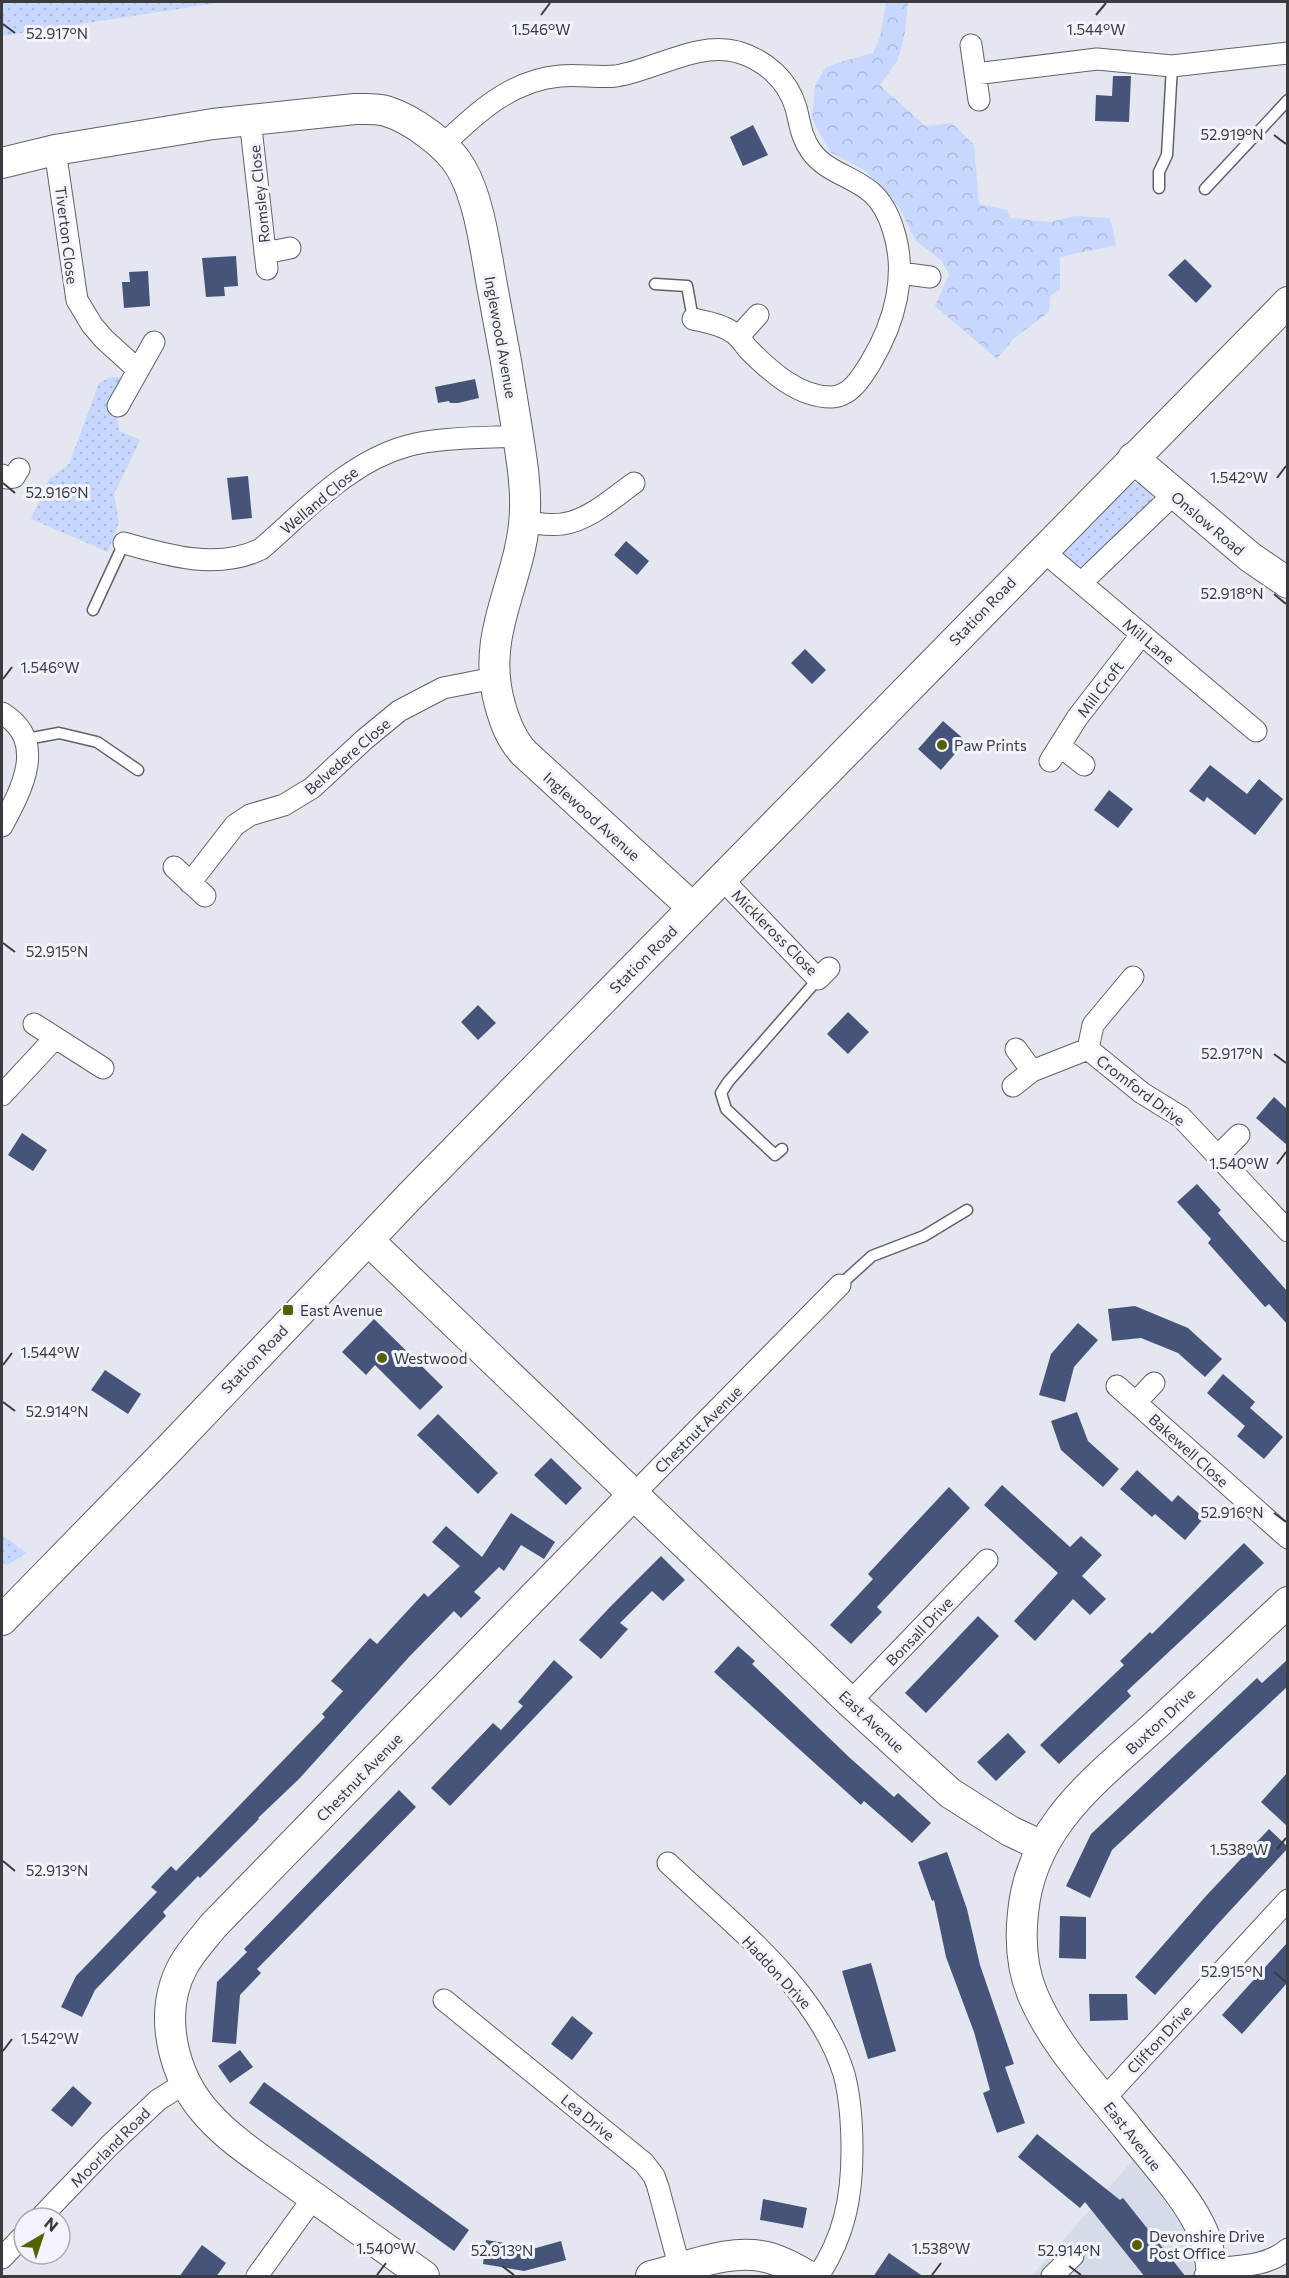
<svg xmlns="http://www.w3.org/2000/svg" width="1289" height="2278" viewBox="0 0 1289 2278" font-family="Commissioner,sans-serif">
  <defs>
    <pattern id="grass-dots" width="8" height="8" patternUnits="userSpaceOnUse" patternTransform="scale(1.5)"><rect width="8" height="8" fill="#c8d7fd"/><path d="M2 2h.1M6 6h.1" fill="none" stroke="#adb9da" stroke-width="1.8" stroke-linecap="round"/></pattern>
    <pattern id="forest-crowns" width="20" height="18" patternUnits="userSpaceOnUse" patternTransform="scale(1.5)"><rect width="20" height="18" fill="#c8d7fd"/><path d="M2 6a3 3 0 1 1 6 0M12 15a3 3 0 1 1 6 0" fill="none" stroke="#adb9da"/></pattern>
  </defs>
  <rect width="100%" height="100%" fill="#e4e7ef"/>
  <path fill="#d5dbe9" d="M1134,2159L1195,2244L1194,2276H1032Z"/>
  <path fill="url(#grass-dots)" d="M2,2H224L2,36Z
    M111,377L123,378L113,401L120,431L140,440L114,494L119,522L108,552L31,519L49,479L69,464L99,383Z
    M1131,483L1141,484L1151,490L1152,500L1090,562L1078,567C1069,563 1063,557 1062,548L1119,485Z
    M2,1535L27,1553L7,1565L2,1563Z"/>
  <path fill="url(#forest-crowns)" d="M886,2H908L905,32L898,60L880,85L925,126L952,123L974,145L979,204L1007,210L1010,218L1050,222L1075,216L1110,218L1116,245L1060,257V290L1051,295L1049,312L1013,339L997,359L935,306L949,274L941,260L916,241L899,207L866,171L830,152L812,119L815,86L825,68L840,62L873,53L880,37Z"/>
  <path fill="#465479" d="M1113,76H1131L1129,122L1095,121L1096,95L1112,96Z
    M753,125L768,155L743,166L730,137Z
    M236,256L238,286L224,287L225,296L206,297L202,258Z
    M1185,259L1212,286L1196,303L1168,275Z
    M148,271L150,306L124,308L122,282H130L129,272Z
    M475,379L479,398L458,403H450L449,401L438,403L435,387Z
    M248,476L252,518L232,520L227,478Z
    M626,541L649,561L637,575L614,555Z
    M805,649L826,670L812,684L791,663Z
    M943,721L966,741L941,770L918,749Z
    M1210,765L1247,794L1259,779L1283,799L1255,835L1207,797L1204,802L1189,791Z
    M1109,790L1133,809L1118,828L1094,810Z
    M478,1005L496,1023L478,1040L461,1022Z
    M848,1012L869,1032L848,1054L827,1034Z
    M1274,1097L1287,1109V1145L1256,1118Z
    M22,1133L47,1150L33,1171L8,1155Z
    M1197,1184L1221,1210L1218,1213L1287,1291V1324L1269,1304L1265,1307L1208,1243L1211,1239L1177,1202Z
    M1135,1306L1188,1328L1222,1359L1205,1377L1178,1353L1141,1338L1112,1341L1108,1309Z
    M374,1319L443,1387L420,1410L375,1365L366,1375L342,1352Z
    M1078,1323L1098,1340L1074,1367L1065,1402L1039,1395L1051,1354Z
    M105,1370L141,1394L128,1414L91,1390Z
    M1223,1374L1255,1402L1250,1408L1283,1437L1264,1459L1237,1436L1245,1426L1207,1393Z
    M1077,1412L1088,1441L1119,1469L1103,1487L1061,1450L1051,1421Z
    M438,1414L498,1473L478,1494L417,1435Z
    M551,1458L582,1488L566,1505L534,1475Z
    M1137,1470L1172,1502L1178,1495L1204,1518L1185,1540L1155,1514L1152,1517L1120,1489Z
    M1002,1485L1070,1547L1081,1536L1102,1555L1082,1576L1106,1599L1090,1615L1073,1599L1035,1641L1014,1621L1058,1573L984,1505Z
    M949,1487L970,1508L877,1607L882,1612L851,1644L830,1625L873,1579L868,1574Z
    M511,1513L555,1542L544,1559L521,1545L504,1571L499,1567L474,1592L481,1598L461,1618L454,1611L409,1657L299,1779L258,1818L259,1819L200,1878L198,1876L163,1912L166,1916L95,1990L82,2017L61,2007L76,1976L157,1892L151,1887L171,1866L176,1871L325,1717L322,1714L343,1691L331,1681L370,1638L377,1644L424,1593L428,1597L460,1566L432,1542L446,1526L482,1557Z
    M1244,1543L1264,1563L1127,1691L1131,1696L1059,1764L1040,1745L1124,1665L1120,1661L1150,1632L1152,1634Z
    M661,1556L685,1580L663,1601L652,1591L620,1623L628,1629L601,1659L579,1640L610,1607Z
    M978,1616L999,1636L926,1713L905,1693Z
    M738,1646L755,1661L752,1664L850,1758L894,1797L898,1793L931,1823L912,1843L864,1801L861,1805L714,1672Z
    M554,1660L573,1677L450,1806L431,1788L493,1723L501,1730L523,1706L518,1702Z
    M1287,1660V1687L1112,1850L1090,1898L1066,1886L1091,1834L1257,1678L1262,1683Z
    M1008,1733L1026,1752L996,1781L977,1762Z
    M1287,1773V1826L1261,1802Z
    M399,1790L416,1807L257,1969L261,1973L240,1995L236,2044L212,2042L217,1982L247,1952L244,1949Z
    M1269,1829L1287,1846V1849L1216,1926L1155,1995L1135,1977L1206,1896Z
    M947,1852L967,1909L980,1965L1014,2064L1005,2067L1025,2123L997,2133L983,2093L990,2090L974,2032L946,1957L934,1900L932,1901L918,1862Z
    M1060,1916L1086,1917V1959L1059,1958Z
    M1287,1943V1983L1242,2034L1222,2015Z
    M871,1963L896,2051L868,2059L842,1971Z
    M1089,1994H1127L1128,2020L1090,2021Z
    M572,2016L593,2033L572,2060L551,2044Z
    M240,2050L253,2067L230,2083L218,2066Z
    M264,2082L469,2230L454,2251L249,2103Z
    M73,2086L92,2103L72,2127L51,2110Z
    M1037,2134L1120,2200L1123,2198L1186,2277H1145L1085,2202L1080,2208L1018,2157Z
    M763,2199L807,2208L803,2228L760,2220Z
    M486,2240L536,2248L561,2241L566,2260L524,2271L483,2264Z
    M202,2245L226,2263L216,2277H179Z
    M889,2253L924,2277H873Z"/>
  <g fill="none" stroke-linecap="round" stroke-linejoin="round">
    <g stroke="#5f6268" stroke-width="13">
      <path id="lane" d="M1159,188V172L1167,155L1172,66
        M1205,189L1288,100
        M655,284L687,286L693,319
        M93,610L124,543
        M27,739L59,733L97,742L138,770
        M782,1149L775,1155L726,1109L721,1093L728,1082L818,979
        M840,1285L872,1256L924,1236L967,1210"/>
    </g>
    <g stroke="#5f6268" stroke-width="23">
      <path id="street" d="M971,45L979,100
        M975,74L1097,59L1172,66L1288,53
        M250,119L267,269
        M442,146C475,114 511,80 560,76C578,74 597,78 616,76C655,70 697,41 738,52C765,60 788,80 796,108C800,123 801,137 811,151C827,173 853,176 872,193C882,202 889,216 893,229C908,274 895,322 871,362C862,377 850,397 831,397C798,397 770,371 748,349C743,343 739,336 732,332C721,324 706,322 693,319
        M55,150L77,300L92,325L104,339L137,369
        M265,253L290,248
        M900,273L930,277
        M738,337L758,315
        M118,406L154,342
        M2,475L6,478L14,477L19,469
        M524,522C537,523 549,526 562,524C588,521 613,498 634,483
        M124,543C169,556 218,570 261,549C306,510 349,462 407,446C439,437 484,438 518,436
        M1042,550L1256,731
        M1081,583L1174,494
        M2,713C48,741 22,789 2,826
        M1060,746L1084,765
        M1050,761L1077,718L1142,634
        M174,867L205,896
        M721,878L818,979L829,968
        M190,883L235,825L250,815L284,805L312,788L365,739L399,711L443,688L494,678
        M34,1024L103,1068
        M1016,1049L1032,1071
        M1088,1049L1142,1093L1181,1117L1288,1231
        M1013,1086L1032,1071L1088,1049L1093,1025L1133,977
        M2,1095L55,1038
        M1218,1156L1239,1135
        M1117,1386L1288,1538
        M1136,1402L1154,1383
        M633,1495L840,1285
        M850,1702L987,1560
        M668,1863C731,1923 818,1989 844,2074C851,2100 852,2125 852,2151C852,2198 844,2237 818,2276
        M444,2000L644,2163L654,2176L658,2187L680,2269
        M1104,2099L1288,1900
        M40,2218L109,2146L158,2100L185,2083
        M2,2258L24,2235
        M257,2276L314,2197
        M1052,2276L1073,2256
        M1205,2276L1212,2269C1238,2266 1267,2267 1288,2249"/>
    </g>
    <g stroke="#5f6268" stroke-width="32">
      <path id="secondary" d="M2,163L55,150L213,124L355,109C365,109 376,108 386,111C412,119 448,145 461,168C480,200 486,254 493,291C502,337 510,383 517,429C521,456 526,483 525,510C523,581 479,631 500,705C505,723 511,739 524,753L693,908
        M1133,458L1250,557L1288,583
        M368,1240L850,1702L950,1793L1010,1831L1042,1846
        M2,1620L169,1449L410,1196L1288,302
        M424,2276C381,2245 338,2214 294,2183C265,2162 232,2142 208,2115C173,2077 157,2014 183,1966C191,1951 203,1939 213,1926L633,1495
        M651,2276C689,2267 731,2247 770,2258C784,2262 796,2269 808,2276
        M1212,2276C1211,2259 1207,2239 1199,2224C1183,2192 1148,2155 1126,2126C1092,2084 1053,2044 1032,1993C1022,1968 1020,1940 1023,1913C1031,1825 1098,1778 1158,1723C1201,1683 1244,1643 1288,1602"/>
    </g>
    <use href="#lane" stroke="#fff" stroke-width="10"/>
    <use href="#street" stroke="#fff" stroke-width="21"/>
    <use href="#secondary" stroke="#fff" stroke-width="30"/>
  </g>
  <path fill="none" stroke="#393b3e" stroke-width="2" d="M541,15L550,3M1096,15L1106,3M3,24L15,33M1274,135L1286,144M1277,478L1286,466M3,483L15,493M1274,594L1286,604M3,679L12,667M3,943L15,952M1274,1054L1286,1063M1277,1164L1286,1152M3,1365L12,1353M3,1402L15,1411M1274,1513L1286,1522M1277,1849L1286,1838M3,1861L15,1871M1274,1972L1286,1982M3,2051L12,2039M502,2266L514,2275M1069,2266L1081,2275M377,2275L386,2263M932,2275L941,2263"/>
  <g fill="#556101" stroke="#f1f4fc" stroke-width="2">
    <circle cx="942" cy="745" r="6"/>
    <rect x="282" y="1304" width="12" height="12" rx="3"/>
    <circle cx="382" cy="1358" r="6"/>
    <circle cx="1137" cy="2245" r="6"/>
  </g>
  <g text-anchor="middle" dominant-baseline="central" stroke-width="6" stroke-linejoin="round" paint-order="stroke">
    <g font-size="15" fill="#393b3e" stroke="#f1f4fc">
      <text transform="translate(259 194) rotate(-96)">Romsley Close</text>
      <text transform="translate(67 235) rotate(83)">Tiverton Close</text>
      <text transform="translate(501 337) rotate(80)">Inglewood Avenue</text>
      <text transform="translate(319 500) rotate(-40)">Welland Close</text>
      <text transform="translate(1208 523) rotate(40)">Onslow Road</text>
      <text transform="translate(982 611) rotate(-46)">Station Road</text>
      <text transform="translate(1149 641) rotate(40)">Mill Lane</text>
      <text transform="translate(1100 689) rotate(-53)">Mill Croft</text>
      <text transform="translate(347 756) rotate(-41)">Belvedere Close</text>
      <text transform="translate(592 816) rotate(42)">Inglewood Avenue</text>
      <text transform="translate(775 932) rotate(45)">Mickleross Close</text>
      <text transform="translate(643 959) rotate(-45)">Station Road</text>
      <text transform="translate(1141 1090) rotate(37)">Cromford Drive</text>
      <text transform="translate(254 1359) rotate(-46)">Station Road</text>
      <text transform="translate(698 1429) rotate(-45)">Chestnut Avenue</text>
      <text transform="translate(1189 1450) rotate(42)">Bakewell Close</text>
      <text transform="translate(919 1631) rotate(-46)">Bonsall Drive</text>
      <text transform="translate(872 1721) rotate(43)">East Avenue</text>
      <text transform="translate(1160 1721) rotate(-43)">Buxton Drive</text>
      <text transform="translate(359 1777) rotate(-46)">Chestnut Avenue</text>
      <text transform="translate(777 1972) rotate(47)">Haddon Drive</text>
      <text transform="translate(1159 2039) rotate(-47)">Clifton Drive</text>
      <text transform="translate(588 2117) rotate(39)">Lea Drive</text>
      <text transform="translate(1133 2136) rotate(52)">East Avenue</text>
      <text transform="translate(110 2147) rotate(-45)">Moorland Road</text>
    </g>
    <g font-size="15" fill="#393b3e" stroke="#f1f4fc" text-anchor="start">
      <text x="954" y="745">Paw Prints</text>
      <text x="300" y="1310">East Avenue</text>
      <text x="394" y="1358">Westwood</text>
      <text x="1149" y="2236">Devonshire Drive<tspan x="1149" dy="17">Post Office</tspan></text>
    </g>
  </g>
  <g font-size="15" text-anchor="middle" fill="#393b3e" stroke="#f1f4fc" stroke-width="6" stroke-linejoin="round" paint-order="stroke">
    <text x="541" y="35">1.546°W</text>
    <text x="1096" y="35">1.544°W</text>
    <text x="57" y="39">52.917°N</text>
    <text x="1232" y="140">52.919°N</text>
    <text x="1239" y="483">1.542°W</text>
    <text x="57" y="498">52.916°N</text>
    <text x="1232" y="599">52.918°N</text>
    <text x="50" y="673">1.546°W</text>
    <text x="57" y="957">52.915°N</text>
    <text x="1232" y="1059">52.917°N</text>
    <text x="1239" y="1169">1.540°W</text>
    <text x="50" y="1358">1.544°W</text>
    <text x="57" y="1417">52.914°N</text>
    <text x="1232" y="1518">52.916°N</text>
    <text x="1239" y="1855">1.538°W</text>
    <text x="57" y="1876">52.913°N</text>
    <text x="1232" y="1977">52.915°N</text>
    <text x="50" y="2044">1.542°W</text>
    <text x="386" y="2254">1.540°W</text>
    <text x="941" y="2254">1.538°W</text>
    <text x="502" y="2256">52.913°N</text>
    <text x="1069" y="2256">52.914°N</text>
  </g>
  <rect width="1289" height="2278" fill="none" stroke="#393b3e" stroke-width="6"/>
  <g transform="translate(42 2236) rotate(39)"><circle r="28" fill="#f1f4fc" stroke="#a7aab0" stroke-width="1.5"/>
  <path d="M0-4.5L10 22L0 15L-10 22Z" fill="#556101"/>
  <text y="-9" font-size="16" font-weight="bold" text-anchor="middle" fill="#393b3e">N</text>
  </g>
</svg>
